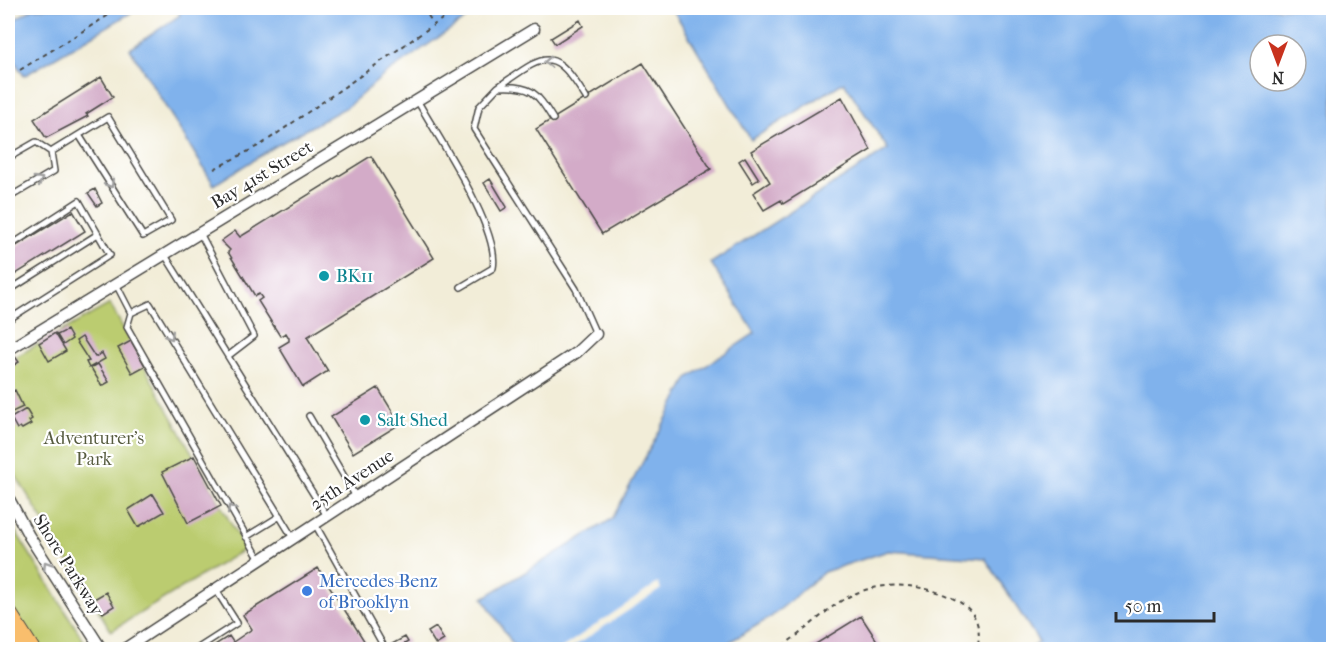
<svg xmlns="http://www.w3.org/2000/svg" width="1341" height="657" viewBox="0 0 1341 657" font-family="'IM FELL French Canon',serif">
  <rect width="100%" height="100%" fill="#fff"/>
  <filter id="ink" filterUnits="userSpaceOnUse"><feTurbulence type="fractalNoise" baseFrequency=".0167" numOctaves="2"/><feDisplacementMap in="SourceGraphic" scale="12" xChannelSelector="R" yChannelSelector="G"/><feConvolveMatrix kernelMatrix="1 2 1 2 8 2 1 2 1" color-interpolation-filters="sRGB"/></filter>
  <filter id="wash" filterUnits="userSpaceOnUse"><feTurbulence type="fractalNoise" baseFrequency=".008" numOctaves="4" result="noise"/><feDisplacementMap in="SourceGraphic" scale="24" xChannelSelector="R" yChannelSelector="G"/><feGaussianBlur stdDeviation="1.35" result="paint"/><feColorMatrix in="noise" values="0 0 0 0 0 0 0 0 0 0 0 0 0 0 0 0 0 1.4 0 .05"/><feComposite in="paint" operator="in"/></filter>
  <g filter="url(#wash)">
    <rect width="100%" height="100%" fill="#f2edd8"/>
    <path fill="#bbcc6f" stroke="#737c4d" stroke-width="1.5" d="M110,304L245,549L111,631L8,463V361Z
      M8,519L89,649H8Z"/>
    <path fill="#80b2ec" stroke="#566e8c" stroke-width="1.5" fill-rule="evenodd" d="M34,8H139L24,76L8,51V23Z
      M177,8H481L383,76L347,107L274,147L214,185L130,49L180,15Z
      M672,8H1333V649H1030L1039,642L985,558L888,551L824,572L771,617L718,649H516L483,598L612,519L688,378L755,333L711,263L888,149L844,82L751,140ZM1260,45H1296V81H1260Z"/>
    <path fill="#f2edd8" d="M658,583L661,589L570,649H560Z"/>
    <g id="blocks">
      <path fill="#d3abc8" d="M580,20L583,26L555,44L551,38Z
        M643,63L711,169L602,234L536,129Z
        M101,77L113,97L86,114L88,116L46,138L34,119Z
        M842,97L871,150L783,204L781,200L764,210L753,193L770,182L751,151Z
        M371,156L434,258L307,337L328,371L303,387L279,347L289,341V338L286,333L280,336L258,301L262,298L259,294L255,296L228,252L230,250L221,241L235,231L240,237Z
        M745,157L759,179L753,183L739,161Z
        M490,179L507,207L501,211L484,183Z
        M95,189L102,203L97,206L88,193Z
        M73,211L85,231L8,279V251Z
        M67,330L72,339L63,345L57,335Z
        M55,333L66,351L49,361L39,343Z
        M82,337L95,357L102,353L105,359L89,368L86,362L89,361L76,341Z
        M131,341L145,366L132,373L118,348Z
        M13,354L19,362L8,369V357Z
        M98,364L109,382L102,386L91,368Z
        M378,388L400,424L353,453L331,417Z
        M15,390L23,407L10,413L8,394Z
        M26,409L32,419L29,421L31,424L22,429L20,427L17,429L11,418Z
        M194,456L221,506L188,523L162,472Z
        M153,494L164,512L138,527L128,510Z
        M318,568L370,650H207L229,636L233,642L252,629L243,615Z
        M106,592L114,606L103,613L94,599Z
        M861,616L883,650H806Z
        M436,627L444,640L436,645L428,632Z
        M405,637L408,642L396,649L392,644Z"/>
    </g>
  </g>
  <g filter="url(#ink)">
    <use href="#blocks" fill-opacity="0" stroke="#494845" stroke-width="1.5"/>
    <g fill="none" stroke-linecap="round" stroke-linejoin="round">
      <g stroke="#494845" stroke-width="8">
        <path id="service" d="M498,87C546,54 553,44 586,98
          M417,100C437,136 501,230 493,268L461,287
          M553,119C536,92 532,85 498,87L479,107L474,129L576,289L596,334
          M51,152L108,117L171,220L143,236L79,135
          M8,158L36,142L51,152L54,171L8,198
          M200,233L254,336L228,356
          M8,247L79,201L110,255L8,320
          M165,255L327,516
          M116,284L131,313L127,327L260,560
          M8,291L98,234
          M131,313L150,304L293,538
          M309,416L356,497
          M315,524L383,645L382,650
          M246,537L280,516
          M195,650L237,623L216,590"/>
      </g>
      <g stroke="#494845" stroke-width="13">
        <path id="minor" d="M8,350L534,29
          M8,497L29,536L102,650
          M123,650L577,352L596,334"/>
      </g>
      <g stroke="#494845" stroke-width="23">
        <path id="motorway" d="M8,617L29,650"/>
      </g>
      <path stroke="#494845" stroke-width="2" stroke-dasharray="4.5 4.5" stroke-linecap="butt" d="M177,8H178
        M423,8L433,23
        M20,70L120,8
        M214,169L262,144L458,8
        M774,650C800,637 818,616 841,601C876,579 921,582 956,600C977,611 982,628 977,650"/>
      <use href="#service" stroke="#fff" stroke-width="5"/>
      <use href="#minor" stroke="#fff" stroke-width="10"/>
      <use href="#motorway" stroke="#f9be6d" stroke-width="21"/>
    </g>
    <defs><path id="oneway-chevron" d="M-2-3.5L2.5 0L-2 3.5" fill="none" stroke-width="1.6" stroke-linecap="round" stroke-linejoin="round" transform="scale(1.5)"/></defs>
    <g stroke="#a0a0a0">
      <use href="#oneway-chevron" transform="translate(548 62) rotate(178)"/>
      <use href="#oneway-chevron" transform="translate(39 180) rotate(-30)"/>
      <use href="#oneway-chevron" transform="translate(110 184) rotate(58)"/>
      <use href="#oneway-chevron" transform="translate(170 336) rotate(58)"/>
      <use href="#oneway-chevron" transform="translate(231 509) rotate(-120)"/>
      <use href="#oneway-chevron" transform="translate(47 565) rotate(-123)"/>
    </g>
  </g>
  <g fill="#0f9aa8" stroke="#fff" stroke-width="2">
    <circle cx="324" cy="276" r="6"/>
    <circle cx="365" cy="420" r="6"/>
  </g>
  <circle fill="#3f7fe0" stroke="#fff" stroke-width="2" cx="307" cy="591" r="6"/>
  <g text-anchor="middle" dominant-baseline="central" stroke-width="4.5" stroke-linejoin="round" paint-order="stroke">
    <g font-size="18" fill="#2b2b2b" stroke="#fff">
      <text transform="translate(262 175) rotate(-31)">Bay 41st Street</text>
      <text transform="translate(352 480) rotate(-33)">25th Avenue</text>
      <text transform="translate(68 565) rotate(58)">Shore Parkway</text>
    </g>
    <g font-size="18" fill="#0d838f" stroke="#fff" text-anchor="start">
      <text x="336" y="276">BK11</text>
      <text x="377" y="420">Salt Shed</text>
    </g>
    <g font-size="18" fill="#565b3f" stroke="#fff">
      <text x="94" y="438">Adventurer’s<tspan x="94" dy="21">Park</tspan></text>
    </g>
    <g font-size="18" fill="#366cbe" stroke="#fff" text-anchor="start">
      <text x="319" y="581">Mercedes-Benz<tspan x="319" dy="21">of Brooklyn</tspan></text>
    </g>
  </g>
  <rect width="1341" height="657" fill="none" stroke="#fff" stroke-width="30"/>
  <g transform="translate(1278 63) rotate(180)"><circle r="28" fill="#ffffff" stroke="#aaaaaa" stroke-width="1.5"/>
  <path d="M0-4.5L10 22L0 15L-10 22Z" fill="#c8321e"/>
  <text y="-9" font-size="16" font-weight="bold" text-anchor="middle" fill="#2b2b2b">N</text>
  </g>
  <path d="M1116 612v9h98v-9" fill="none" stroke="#2b2b2b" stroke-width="3"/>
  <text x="1125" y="612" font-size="18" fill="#2b2b2b" stroke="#ffffff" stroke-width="4.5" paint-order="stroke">50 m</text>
</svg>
